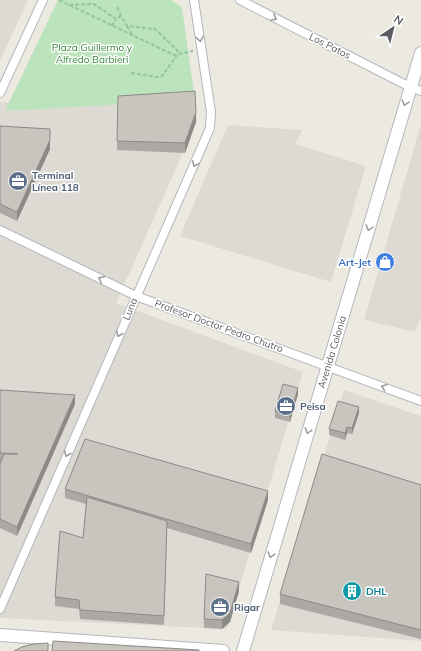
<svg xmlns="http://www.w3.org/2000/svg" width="421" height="651" viewBox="0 0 421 651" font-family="Mulish,sans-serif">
  <rect width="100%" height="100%" fill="#ece9e0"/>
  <path fill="#dddad4" d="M0,0H28L0,61Z
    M195,100L197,121L116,303L303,372L227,629L0,618V102Z
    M421,124V316L415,332L364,320Z
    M228,125L302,130L295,144L366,166L331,282L180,236Z
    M344,390L421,416V641L271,630Z"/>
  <path fill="#bce4bc" d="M58,0H171L179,5L182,8L195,100L5,111Z"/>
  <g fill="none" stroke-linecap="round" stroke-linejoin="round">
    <g stroke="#b3b6bb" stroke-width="10">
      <path id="minor" d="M240,0L410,87L421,91
        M0,93L43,0
        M0,230L136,296L421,401
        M0,609L210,128L211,112L194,0"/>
    </g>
    <g stroke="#b4b7bd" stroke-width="14">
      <path id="secondary" d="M0,635L223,651
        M243,651L421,53"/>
    </g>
    <path stroke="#95c4a2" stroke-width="2" stroke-dasharray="4 2" stroke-linecap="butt" d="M59,0L174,55L193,51
      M69,5L94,4L116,19L121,16L127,26L155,29L181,54
      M117,7L121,16
      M112,26L116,19
      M127,26L132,35
      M131,73L157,77L162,76L177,55"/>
    <use href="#minor" stroke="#fff" stroke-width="8"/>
    <use href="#secondary" stroke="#fff" stroke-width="12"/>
  </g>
  <path fill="#aca9a4" d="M196,122L185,153L117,150V141Z
    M0,126L50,138V149L17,221L0,213Z
    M0,390L75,404L17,536L0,528V464L1,462H0Z
    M298,394L290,422L275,418V411Z
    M359,413L352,434L347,433L345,440L329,435V429Z
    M421,485V639L280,604V594Z
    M65,489L268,500L251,553L167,528L164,625L80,619L79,609L55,606V597L83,538L86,504L65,498Z
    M239,591L230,622L222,629L204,628V619Z"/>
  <path fill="#8c8a86" d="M196,112V122L185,153V143Z
    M50,129V149L17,221V212Z
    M298,388V394L290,422V416Z
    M75,395V404L17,536V527Z
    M359,407V413L352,434V428Z
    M347,427V433L345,440V433Z
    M268,491V500L251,553V544Z
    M239,582V591L230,622L222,629V620Z"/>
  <path fill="#c8c5bf" stroke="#8c8a86" d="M195,91L196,112L185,143L117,141L118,96Z
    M0,126L50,129V140L17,212L0,204Z
    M283,384L298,388L290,416L275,411Z
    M0,390L75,395L17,527L0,519V464L4,454H18L0,453Z
    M338,401L359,407L352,428L347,427L345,433L329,429Z
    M85,439L268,491L251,544L65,489Z
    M322,454L421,485V630L280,594Z
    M87,497L167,521L164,616L80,610L79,600L55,597L60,531L83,538Z
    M206,574L239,582L230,613L222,620L204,619Z
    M53,641L199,650V651H52Z
    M48,643V651H14L22,647L33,644Z"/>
  <defs><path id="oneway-chevron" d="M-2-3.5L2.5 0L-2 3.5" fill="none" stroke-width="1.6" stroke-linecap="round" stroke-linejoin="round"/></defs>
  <g stroke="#9b9da0">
    <use href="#oneway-chevron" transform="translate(274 18) rotate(27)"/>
    <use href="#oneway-chevron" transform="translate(200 39) rotate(81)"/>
    <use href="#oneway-chevron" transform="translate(405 103) rotate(106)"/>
    <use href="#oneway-chevron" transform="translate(195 164) rotate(114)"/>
    <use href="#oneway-chevron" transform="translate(369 228) rotate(106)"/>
    <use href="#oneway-chevron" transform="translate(101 279) rotate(-154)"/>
    <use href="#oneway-chevron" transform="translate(119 334) rotate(113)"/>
    <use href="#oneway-chevron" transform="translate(384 387) rotate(-160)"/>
    <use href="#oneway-chevron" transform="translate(308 431) rotate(107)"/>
    <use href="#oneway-chevron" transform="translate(67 454) rotate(113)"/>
    <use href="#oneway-chevron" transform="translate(271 555) rotate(107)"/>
  </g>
  <defs>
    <g id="office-disc" transform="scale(1)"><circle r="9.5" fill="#5c6f8a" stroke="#fff"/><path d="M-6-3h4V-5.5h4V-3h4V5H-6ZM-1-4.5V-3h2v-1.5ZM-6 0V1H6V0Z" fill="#fff"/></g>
    <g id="shop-disc" transform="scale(1)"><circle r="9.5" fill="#3f7fe0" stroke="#fff"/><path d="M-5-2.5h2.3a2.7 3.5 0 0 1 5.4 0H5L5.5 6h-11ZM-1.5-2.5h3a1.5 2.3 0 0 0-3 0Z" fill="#fff"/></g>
    <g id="building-disc" transform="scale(1)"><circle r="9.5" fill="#0f9aa8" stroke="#fff"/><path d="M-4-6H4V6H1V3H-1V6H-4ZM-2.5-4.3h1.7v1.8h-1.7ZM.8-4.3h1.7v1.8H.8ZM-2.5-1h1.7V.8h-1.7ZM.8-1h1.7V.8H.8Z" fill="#fff"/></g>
  </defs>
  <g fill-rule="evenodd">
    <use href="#office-disc" x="18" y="181"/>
    <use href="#shop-disc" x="385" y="262"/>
    <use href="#office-disc" x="286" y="406"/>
    <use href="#building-disc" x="352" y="591"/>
    <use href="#office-disc" x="220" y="607"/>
  </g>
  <g text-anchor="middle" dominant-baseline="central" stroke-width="3" stroke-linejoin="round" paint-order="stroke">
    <g font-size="10" fill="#595c61" stroke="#fff">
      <text transform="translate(330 46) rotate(27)">Los Patos</text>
      <text transform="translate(130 309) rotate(-67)">Luna</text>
      <text transform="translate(219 326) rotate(20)">Profesor Doctor Pedro Chutro</text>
      <text transform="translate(332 352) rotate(-73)">Avenida Colonia</text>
    </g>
    <g font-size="10" fill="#358438" stroke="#fff">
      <text x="92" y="47">Plaza Guillermo y<tspan x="92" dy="12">Alfredo Barbieri</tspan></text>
    </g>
    <g font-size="10" font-weight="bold" fill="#4e5e75" stroke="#fff" text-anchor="start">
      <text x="32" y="175">Terminal<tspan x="32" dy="12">Línea 118</tspan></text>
      <text x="300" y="406">Peisa</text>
      <text x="234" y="607">Rigar</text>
    </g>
    <g font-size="10" font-weight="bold" fill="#366cbe" stroke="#fff" text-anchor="end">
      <text x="371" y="262">Art-Jet</text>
    </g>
    <g font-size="10" font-weight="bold" fill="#0d838f" stroke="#fff" text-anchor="start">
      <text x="366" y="591">DHL</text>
    </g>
  </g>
  <g transform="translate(393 28) rotate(35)" stroke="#ffffff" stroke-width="3" paint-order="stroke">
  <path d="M0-3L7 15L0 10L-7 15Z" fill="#595c61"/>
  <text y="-6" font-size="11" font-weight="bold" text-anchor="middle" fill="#595c61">N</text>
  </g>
</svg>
